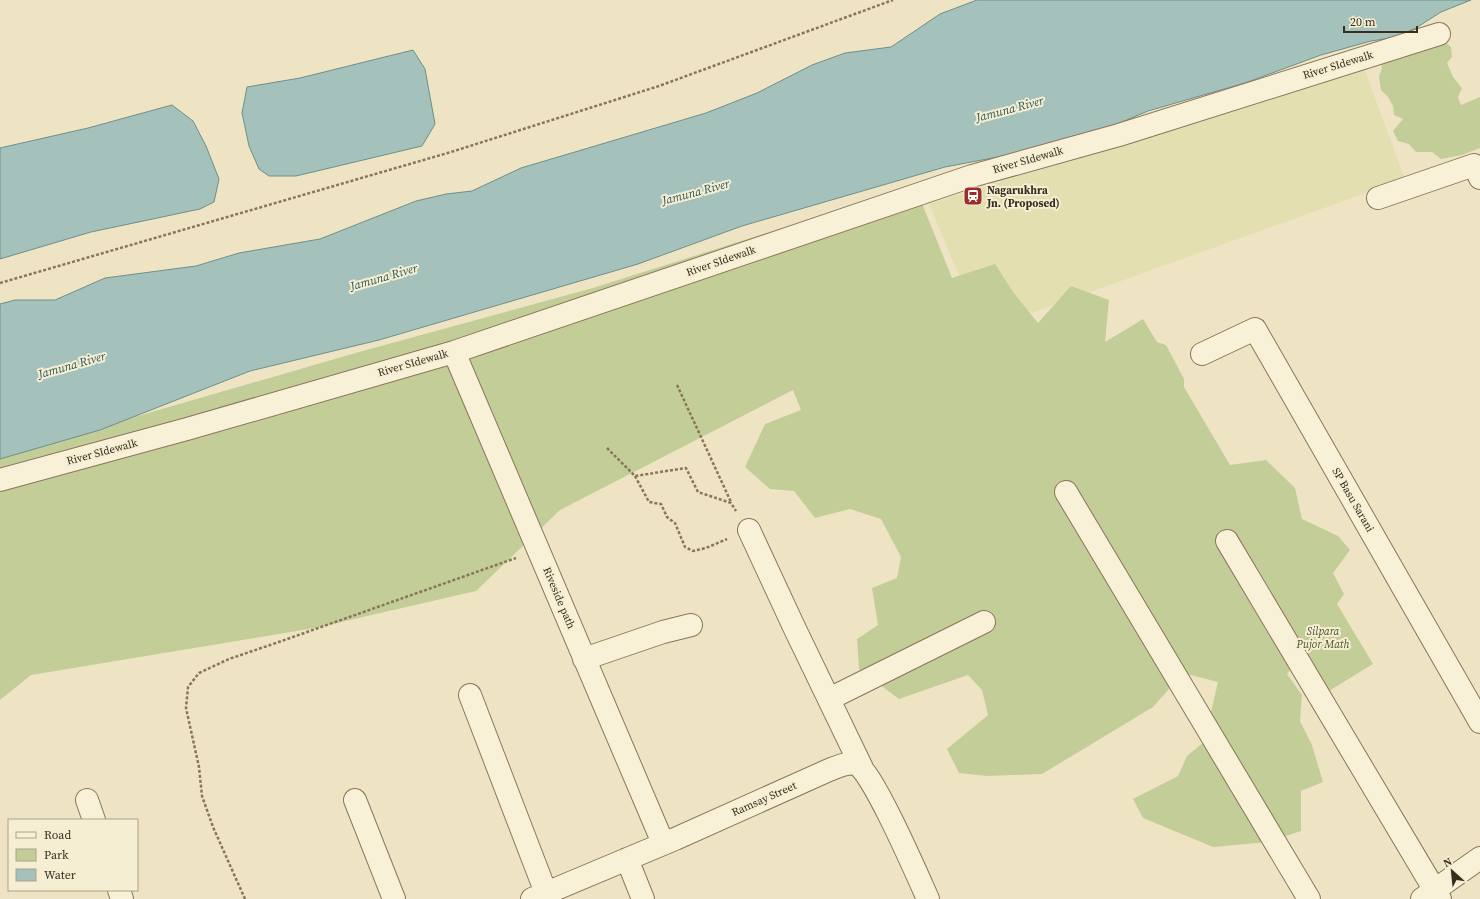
<svg xmlns="http://www.w3.org/2000/svg" width="1480" height="899" viewBox="0 0 1480 899" font-family="'Source Serif 4',serif">
  <rect width="100%" height="100%" fill="#eee4c3"/>
  <path fill="#e4dfb1" d="M1364,68L1405,179L982,331L929,204Z"/>
  <path fill="#c3cd97" d="M1444,41L1451,47L1452,57L1447,63L1453,77L1462,88L1458,97L1461,105L1480,97V148L1462,155L1441,159L1432,152H1416L1409,144L1398,141L1393,131L1403,119L1394,115L1393,106L1388,97L1381,90L1379,77L1382,68L1378,48Z
    M915,186L952,278L995,264L1013,292L1038,323L1071,286L1109,300L1105,342L1143,319L1157,342L1166,345L1184,379V387L1230,465L1266,460L1295,488L1302,519L1338,536L1350,550L1333,573L1344,594L1337,604L1373,664L1324,694L1301,655L1287,674L1302,695L1300,721L1312,745L1323,782L1301,791V831L1268,842L1213,847L1143,818L1133,799L1178,776L1187,756L1204,742L1218,682L1183,673L1153,707L1042,774L987,776L959,773L947,749L988,715L982,690L968,675L899,699L859,669L857,639L878,625L872,588L897,578L901,557L881,519L850,509L815,518L794,491L770,489L745,467L765,424L801,410L793,390L560,510L476,591L315,628L31,675L0,700V456L359,352L593,288Z"/>
  <path fill="#a5c1bb" stroke="#6c9089" d="M977,0H1471L1441,12L1416,28L1397,37L1371,41L1321,55L1245,83L1148,111L1072,143L945,167L742,226L638,264L379,340L250,371L100,430L0,459V304L15,300H55L105,278L196,266L239,253L320,239L416,201L446,194L472,191L521,168L706,113L757,93L812,65L845,53L891,47L940,14Z
    M413,50L425,69L435,124L422,146L296,176H269L259,169L249,146L242,113L247,87L300,78Z
    M172,105L193,121L206,146L219,179L214,202L200,209L91,232L0,259V148L88,128Z"/>
  <g fill="none" stroke-linecap="round" stroke-linejoin="round">
    <g stroke="#89765a" stroke-width="24">
      <path id="minor" d="M1378,198L1474,165L1480,178
        M454,352L663,843
        M1202,354L1255,329L1480,722
        M0,480L187,429L454,352L972,176L1119,135L1439,34
        M1066,492L1309,899
        M749,530L794,627L862,768
        M1227,541L1440,899
        M584,659L663,632L691,625
        M470,695L546,893
        M829,699L984,622
        M87,800L94,820
        M355,800L394,899
        M627,859L643,899
        M119,890L122,899
        M532,899L675,839L829,770C837,767 847,762 856,764C871,768 919,879 928,899
        M1422,899L1480,858"/>
    </g>
    <path stroke="#89765a" stroke-width="2.5" stroke-dasharray="3 2" stroke-linecap="butt" d="M0,283L451,152L659,86L893,0
      M677,385L731,502
      M607,448L635,476L686,468L698,492L731,503L736,511
      M635,476L649,502L661,504L667,517L675,523L685,547L693,551L706,548L727,539
      M245,899L213,827L202,796L199,767L186,708L188,687L199,673L229,659L276,643L516,558"/>
    <use href="#minor" stroke="#f9f1d7" stroke-width="22"/>
  </g>
  <defs>
    <g id="station-square" transform="scale(1)"><rect x="-9" y="-9" width="18" height="18" rx="4" fill="#982f29" stroke="#f6eed3"/><path d="M-3-6H3Q5-6 5-4V2Q5 4 3 4L4.5 6H3L1.5 4h-3L-3 6H-4.5L-3 4Q-5 4-5 2V-4Q-5-6-3-6ZM-3.5-4v3h7v-3ZM-3.5 1v1.5H-2V1ZM2 1v1.5H3.5V1Z" fill="#fff"/></g>
  </defs>
  <g fill-rule="evenodd">
    <use href="#station-square" x="973" y="196"/>
  </g>
  <g text-anchor="middle" dominant-baseline="central" stroke-width="4" stroke-linejoin="round" paint-order="stroke">
    <g font-size="11" fill="#392d1e" stroke="#f6eed3">
      <text transform="translate(1338 65) rotate(-17)">River SIdewalk</text>
      <text transform="translate(1028 160) rotate(-16)">River SIdewalk</text>
      <text transform="translate(721 261) rotate(-19)">River SIdewalk</text>
      <text transform="translate(413 363) rotate(-16)">River SIdewalk</text>
      <text transform="translate(102 452) rotate(-15)">River SIdewalk</text>
      <text transform="translate(1353 500) rotate(60)">SP Basu Sarani</text>
      <text transform="translate(559 598) rotate(67)">Riveside path</text>
      <text transform="translate(764 799) rotate(-24)">Ramsay Street</text>
    </g>
    <g font-size="11" font-weight="bold" fill="#392d1e" stroke="#f6eed3" text-anchor="start">
      <text x="987" y="190">Nagarukhra<tspan x="987" dy="13">Jn. (Proposed)</tspan></text>
    </g>
    <g font-size="11" font-style="italic" fill="#465524" stroke="#f6eed3">
      <text x="1323" y="631">Silpara<tspan x="1323" dy="13">Pujor Math</tspan></text>
    </g>
    <g font-size="12" font-style="italic" fill="#2d5858" stroke="#f6eed3">
      <text transform="translate(1010 109) rotate(-15)">Jamuna River</text>
      <text transform="translate(696 192) rotate(-15)">Jamuna River</text>
      <text transform="translate(384 277) rotate(-16)">Jamuna River</text>
      <text transform="translate(72 365) rotate(-16)">Jamuna River</text>
    </g>
  </g>
  <rect x="8" y="819" width="130" height="72" fill="#f6eed3" stroke="#aaa18b"/>
  <rect x="16" y="832" width="20" height="6" fill="#f9f1d7" stroke="#aaa18b"/>
  <text x="44" y="839" font-size="12" fill="#392d1e">Road</text>
  <rect x="16" y="849" width="20" height="12" fill="#c3cd97" stroke="#aaa18b"/>
  <text x="44" y="859" font-size="12" fill="#392d1e">Park</text>
  <rect x="16" y="869" width="20" height="12" fill="#a5c1bb" stroke="#aaa18b"/>
  <text x="44" y="879" font-size="12" fill="#392d1e">Water</text>
  <g transform="translate(1452 871) rotate(333)" stroke="#f6eed3" stroke-width="3" paint-order="stroke">
  <path d="M0-3L7 15L0 10L-7 15Z" fill="#392d1e"/>
  <text y="-6" font-size="11" font-weight="bold" text-anchor="middle" fill="#392d1e">N</text>
  </g>
  <path d="M1344 26v6h73v-6" fill="none" stroke="#392d1e" stroke-width="2"/>
  <text x="1350" y="26" font-size="12" fill="#392d1e" stroke="#f6eed3" stroke-width="3" paint-order="stroke">20 m</text>
</svg>
